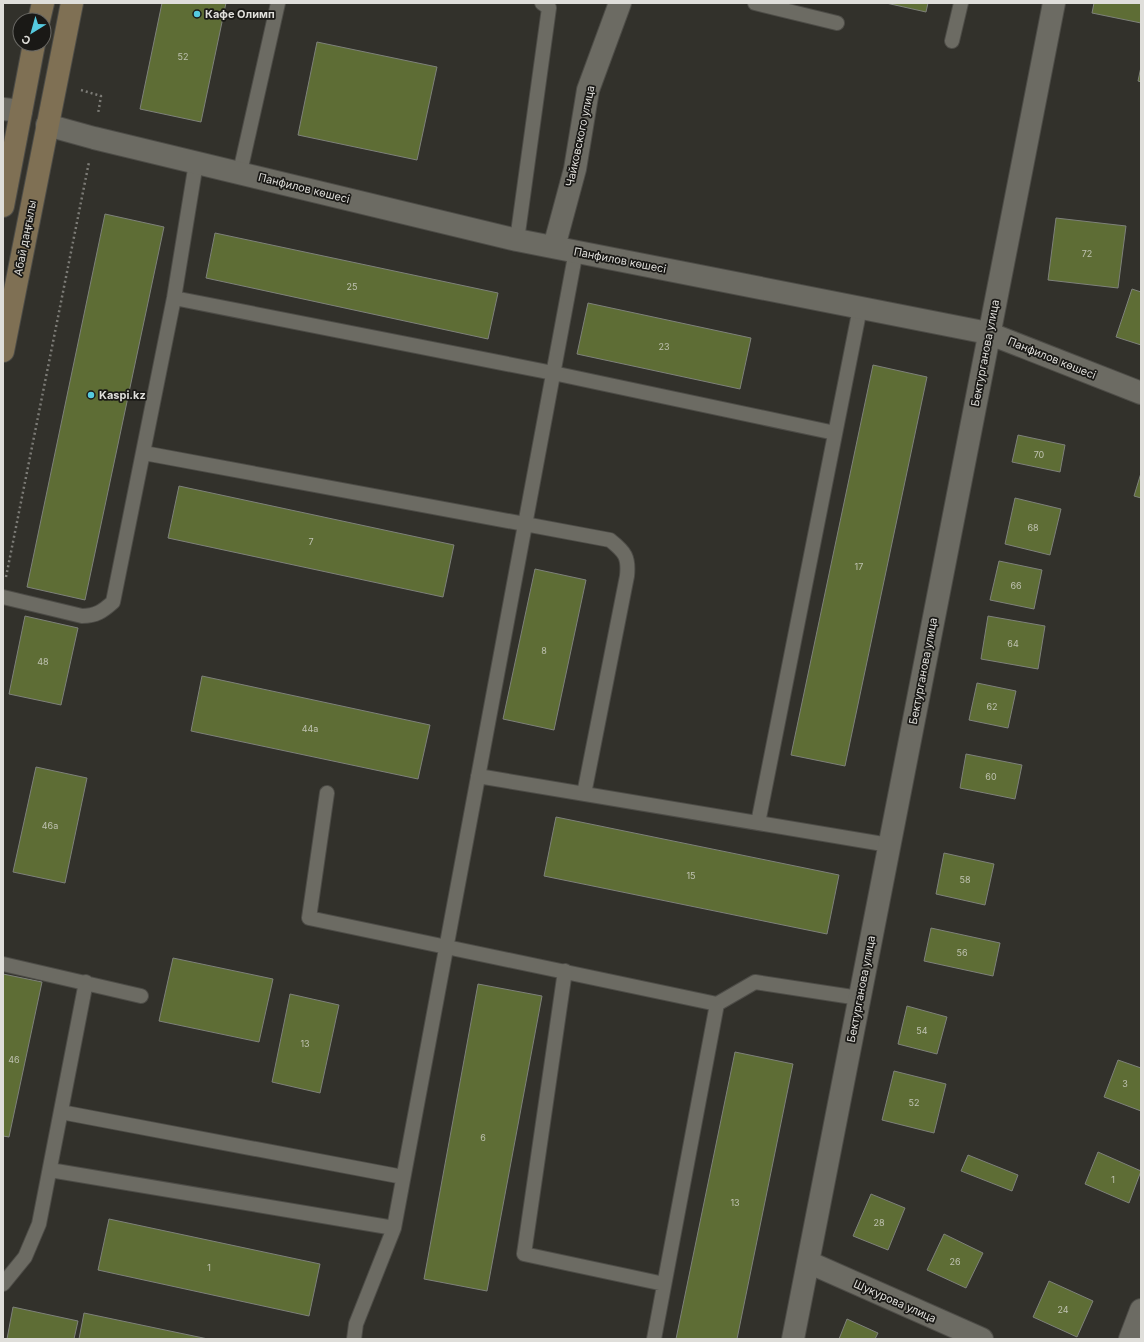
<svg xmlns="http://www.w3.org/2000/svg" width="1144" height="1342" viewBox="0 0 1144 1342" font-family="Inter,sans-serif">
  <rect width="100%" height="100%" fill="#32312b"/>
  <path fill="#5e6d35" stroke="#7e817a" d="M162,3H226L201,122L140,109Z
    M886,3H928L926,12Z
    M1094,3H1141V23L1092,13Z
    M317,42L437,67L417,160L298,135Z
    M1141,67V82L1138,81Z
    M105,214L164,227L85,600L27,587Z
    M1056,218L1126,226L1118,288L1048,280Z
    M215,233L498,293L488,339L206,278Z
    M1132,289L1141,292V345L1116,337Z
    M588,303L751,338L740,389L577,354Z
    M873,365L927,377L845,766L791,755Z
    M1018,435L1065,445L1060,472L1012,462Z
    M1141,473V498L1134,496Z
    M179,486L454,545L443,597L168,538Z
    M1015,498L1061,509L1050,555L1005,544Z
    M999,561L1042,570L1034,609L990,600Z
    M535,569L586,580L554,730L503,719Z
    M25,616L78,628L61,705L9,694Z
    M988,616L1045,626L1038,669L981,659Z
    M202,676L430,725L418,779L191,731Z
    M977,683L1016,691L1008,728L969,720Z
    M966,754L1022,765L1015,799L960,788Z
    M36,767L87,778L65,883L13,872Z
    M556,817L839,875L827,934L544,876Z
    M944,853L994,864L985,905L936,894Z
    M931,928L1000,943L993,976L924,961Z
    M173,958L273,979L259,1042L159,1021Z
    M3,974L42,982L9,1137L3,1136Z
    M478,984L542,996L487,1291L424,1279Z
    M290,994L339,1005L320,1093L272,1082Z
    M907,1006L947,1017L937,1054L898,1044Z
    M735,1052L793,1064L737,1339H676Z
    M1118,1060L1141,1068V1111L1104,1097Z
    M894,1071L946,1084L934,1133L882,1120Z
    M1098,1152L1141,1171L1129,1203L1085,1184Z
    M968,1155L1018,1175L1012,1191L961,1171Z
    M871,1194L905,1208L888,1250L853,1236Z
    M109,1219L320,1264L309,1316L98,1270Z
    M944,1234L983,1253L966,1288L927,1270Z
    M1049,1281L1093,1301L1077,1337L1033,1317Z
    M13,1307L78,1321L74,1339H7Z
    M84,1313L208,1339H79Z
    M847,1319L878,1333L875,1339H839Z"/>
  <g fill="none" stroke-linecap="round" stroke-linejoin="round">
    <g stroke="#4d4c47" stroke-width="16">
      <path id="service" d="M755,3L837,23
        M952,41L961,3
        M240,172L278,3
        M517,240L549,8L542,3
        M174,298L553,373L835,433
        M144,453L610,540C625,552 629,557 627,576L584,794
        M3,597L82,616C96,616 103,611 113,602L174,298L196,163
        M478,776L889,845
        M327,793L309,918L717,1004L755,982L859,998
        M758,823L860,308
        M3,964L141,996
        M565,971L524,1254L664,1284
        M61,1112L403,1177
        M50,1170L394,1228
        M3,1284L25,1257L39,1224L86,982
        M354,1339L356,1324L394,1228L576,251
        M654,1339L717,1004"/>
    </g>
    <g stroke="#4d4c47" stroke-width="24">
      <path id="minor" d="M3,109L21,111
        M47,125L94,138L517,240L988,333L1141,393
        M554,247L575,169L588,90L620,3
        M808,1262L982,1339
        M793,1339L1054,3
        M1130,1339L1141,1310"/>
    </g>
    <g stroke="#4d4c47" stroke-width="24">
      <path id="secondary" d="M39,20L43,3
        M3,206L34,44
        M3,351L72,3"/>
    </g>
    <path stroke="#7c7b76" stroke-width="2.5" stroke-dasharray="2 3" stroke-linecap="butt" d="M81,90L101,96L98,114
      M6,577L89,162"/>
    <use href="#service" stroke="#6c6b63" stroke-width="14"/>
    <use href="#minor" stroke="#6c6b63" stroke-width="22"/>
    <use href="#secondary" stroke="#7f7054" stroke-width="22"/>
  </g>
  <g fill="#55cadf" stroke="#1a1916" stroke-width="1.5">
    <circle cx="197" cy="14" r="4"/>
    <circle cx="91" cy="395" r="4"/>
  </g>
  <g text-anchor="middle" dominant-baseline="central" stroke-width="3.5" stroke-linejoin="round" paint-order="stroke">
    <g font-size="9" fill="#bfc2b1">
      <text x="183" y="56">52</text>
      <text x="1087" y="253">72</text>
      <text x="352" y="286">25</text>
      <text x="664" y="346">23</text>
      <text x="1039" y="454">70</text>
      <text x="1033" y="527">68</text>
      <text x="311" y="541">7</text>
      <text x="859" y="566">17</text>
      <text x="1016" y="585">66</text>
      <text x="1013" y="643">64</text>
      <text x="544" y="650">8</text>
      <text x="43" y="661">48</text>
      <text x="992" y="706">62</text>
      <text x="310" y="728">44а</text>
      <text x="991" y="776">60</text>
      <text x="50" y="825">46а</text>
      <text x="691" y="875">15</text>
      <text x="965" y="879">58</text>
      <text x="962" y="952">56</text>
      <text x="922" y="1030">54</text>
      <text x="305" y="1043">13</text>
      <text x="14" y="1059">46</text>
      <text x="1125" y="1083">3</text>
      <text x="914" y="1102">52</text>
      <text x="483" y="1137">6</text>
      <text x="1113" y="1179">1</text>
      <text x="735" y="1202">13</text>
      <text x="879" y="1222">28</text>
      <text x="955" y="1261">26</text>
      <text x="209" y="1267">1</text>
      <text x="1063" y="1309">24</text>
    </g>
    <g font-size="11" font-weight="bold" fill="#dfdeda" stroke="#1a1916" text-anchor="start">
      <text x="205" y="14">Кафе Олимп</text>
      <text x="99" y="395">Kaspi.kz</text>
    </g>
    <g font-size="11" fill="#dfdeda" stroke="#1a1916">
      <text transform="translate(580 136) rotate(-78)">Чайковского улица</text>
      <text transform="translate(304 188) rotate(14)">Панфилов көшесі</text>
      <text transform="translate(25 238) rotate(-79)">Абай даңғылы</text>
      <text transform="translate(620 260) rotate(11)">Панфилов көшесі</text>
      <text transform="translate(985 353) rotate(-79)">Бектурганова улица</text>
      <text transform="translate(1052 358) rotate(22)">Панфилов көшесі</text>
      <text transform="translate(923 671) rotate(-79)">Бектурганова улица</text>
      <text transform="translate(861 989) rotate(-79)">Бектурганова улица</text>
      <text transform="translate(895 1301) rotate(24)">Шукурова улица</text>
    </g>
  </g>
  <rect width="1144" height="1342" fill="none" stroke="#dfdeda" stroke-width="8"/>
  <g transform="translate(32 32) rotate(217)"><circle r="19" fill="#1a1916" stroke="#696864"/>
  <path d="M0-3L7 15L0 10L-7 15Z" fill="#55cadf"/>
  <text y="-6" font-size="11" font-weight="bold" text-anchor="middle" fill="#dfdeda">С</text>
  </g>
</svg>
